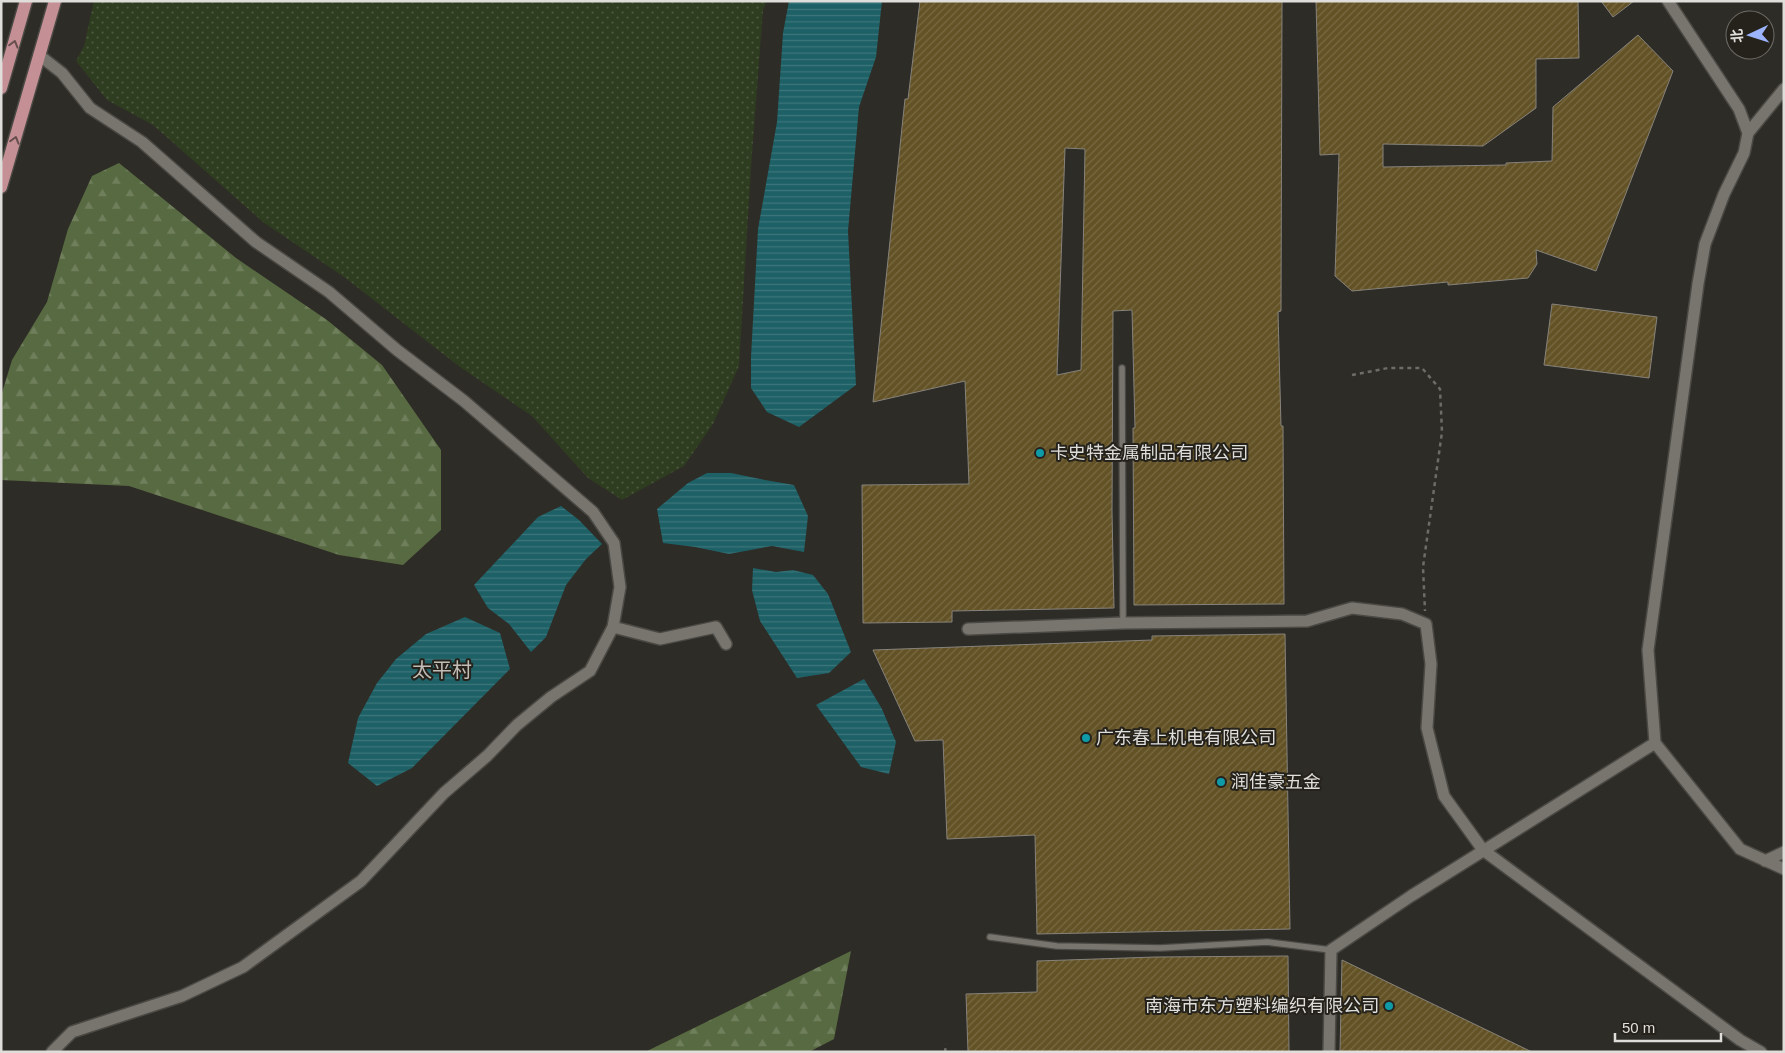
<svg xmlns="http://www.w3.org/2000/svg" width="1785" height="1053" viewBox="0 0 1785 1053" font-family="Arial,'Noto Sans SC',sans-serif">
  <defs>
    <pattern id="green-dots" width="8" height="8" patternUnits="userSpaceOnUse" patternTransform="scale(1.25)"><rect width="8" height="8" fill="#2e3c1f"/><path d="M2 2h.1M6 6h.1" fill="none" stroke="#4c583f" stroke-width="1.8" stroke-linecap="round"/></pattern>
    <pattern id="forest-firs" width="22" height="20" patternUnits="userSpaceOnUse" patternTransform="scale(1.25)"><rect width="22" height="20" fill="#576a41"/><path d="M5 1l3.5 6h-7zM16 11l3.5 6h-7z" fill="#6f7f5c"/></pattern>
    <pattern id="water-rules" width="6" height="5" patternUnits="userSpaceOnUse" patternTransform="scale(1.25)"><rect width="6" height="5" fill="#1d6066"/><path d="M0 2.5h6" fill="none" stroke="#3d767b"/></pattern>
    <pattern id="building-hatch" width="6" height="6" patternUnits="userSpaceOnUse" patternTransform="scale(1.25)"><rect width="6" height="6" fill="#635225"/><path d="M-1 1l2-2M0 6l6-6M5 7l2-2" fill="none" stroke="#796a44"/></pattern>
  </defs>
  <rect width="100%" height="100%" fill="#2e2c26"/>
  <path fill="url(#green-dots)" d="M94,1H767L763,10L751,167L739,366L713,424L684,466L622,500L588,478L532,416L460,367L344,277L263,222L153,125L107,100L76,61L84,46Z"/>
  <path fill="url(#forest-firs)" d="M119,163L236,258L327,320L382,365L441,450V530L403,565L339,555L129,486L1,480V396L12,360L47,302L68,229L92,176Z
    M851,951L834,1039L809,1052H645Z"/>
  <path fill="url(#water-rules)" d="M789,1H882L876,57L859,107L848,231L856,385L799,427L767,412L751,388V357L758,229L777,122L783,33Z
    M707,473H731L765,480L794,485L808,516L804,552L772,546L729,554L695,547L663,543L657,509L688,483Z
    M561,506L579,520L602,544L586,559L566,585L546,637L531,652L509,624L488,608L474,585L538,517Z
    M753,568L776,572L793,570L813,575L828,594L851,652L829,673L797,678L760,621L752,590Z
    M465,617L500,633L510,669L412,768L377,786L348,763L358,718L377,683L396,659L426,634Z
    M864,679L882,709L896,742L889,774L861,767L816,705Z"/>
  <path fill="url(#building-hatch)" stroke="#86837c" fill-rule="evenodd" d="M920,1H1282L1281,311L1278,312L1281,426H1283L1284,604L1134,605L1133,428H1135L1132,310L1113,311L1112,512L1114,608L952,611V622L863,623L862,485L969,484L965,381L873,402L905,99H908ZM1065,148L1085,149L1081,370L1057,375Z
    M1316,1H1578L1579,58L1536,59V108L1483,146L1383,144V167L1506,165V163L1552,161L1553,107L1638,35L1673,71L1596,271L1536,250L1537,264L1528,278L1448,285V282L1352,291L1335,276L1339,154L1320,155Z
    M1601,1H1634L1613,17Z
    M1552,304L1657,317L1649,378L1544,365Z
    M1285,634L1290,929L1037,934L1035,835L947,839L943,740L915,741L873,650L1152,640V636Z
    M1288,956L1289,1052H968L966,994L1037,992V961L1155,957Z
    M1342,960L1532,1052H1340Z"/>
  <g fill="none" stroke-linecap="round" stroke-linejoin="round">
    <g stroke="#4b4944" stroke-width="8">
      <path id="lane" d="M1122,368L1123,623
        M990,937L1057,946L1160,948L1267,942L1331,950"/>
    </g>
    <g stroke="#4b4944" stroke-width="14">
      <path id="street" d="M39,55L62,73L90,108L142,142L256,242L329,292L397,350L464,401L593,512L614,543L620,587L613,627L590,671L551,697L517,725L487,756L444,793L361,881L243,967L182,996L72,1032L52,1052
        M1748,133L1784,89
        M613,627L660,639L716,627L726,644
        M968,629L1123,623L1307,621L1352,608L1402,614L1426,624L1431,664L1427,728L1444,796L1483,850L1740,1040L1761,1052
        M1655,743L1740,849L1784,869
        M1765,861L1784,852
        M1329,1052L1331,950L1411,896L1655,743L1648,650L1698,284L1705,244L1724,194L1744,153L1748,133L1739,109L1668,1"/>
    </g>
    <g stroke="#4b4944" stroke-width="15">
      <path id="primary" d="M1,88L26,1
        M1,187L55,1"/>
    </g>
    <path stroke="#6d6c66" stroke-width="2.5" stroke-dasharray="4 4" stroke-linecap="butt" d="M1352,375L1388,368H1422L1440,389L1442,432L1423,567L1425,611
      M945,1052L946,1044"/>
    <use href="#lane" stroke="#78756e" stroke-width="5.5"/>
    <use href="#street" stroke="#78756e" stroke-width="11"/>
    <use href="#primary" stroke="#c48f95" stroke-width="12"/>
  </g>
  <defs><path id="oneway-chevron" d="M-2-3.5L2.5 0L-2 3.5" fill="none" stroke-width="1.6" stroke-linecap="round" stroke-linejoin="round" transform="scale(1.25)"/></defs>
  <g stroke="#654e4c">
    <use href="#oneway-chevron" transform="translate(14 44) rotate(-74)"/>
    <use href="#oneway-chevron" transform="translate(15 140) rotate(-74)"/>
  </g>
  <g fill="#0f9aa8" stroke="#25221c" stroke-width="2">
    <circle cx="1040" cy="453" r="5"/>
    <circle cx="1086" cy="738" r="5"/>
    <circle cx="1221" cy="782" r="5"/>
    <circle cx="1389" cy="1006" r="5"/>
  </g>
  <g text-anchor="middle" dominant-baseline="central" stroke-width="4" stroke-linejoin="round" paint-order="stroke">
    <g font-size="18" fill="#dfdeda" stroke="#25221c" text-anchor="start">
      <text x="1050" y="453">卡史特金属制品有限公司</text>
      <text x="1096" y="738">广东春上机电有限公司</text>
      <text x="1231" y="782">润佳豪五金</text>
      <text x="1379" y="1006" text-anchor="end">南海市东方塑料编织有限公司</text>
    </g>
    <g font-size="20" fill="#c1bdb6" stroke="#25221c">
      <text x="442" y="670">太平村</text>
    </g>
  </g>
  <rect width="1785" height="1053" fill="none" stroke="#dfdeda" stroke-width="5"/>
  <g transform="translate(1750 35) rotate(266)"><circle r="24" fill="#25221c" stroke="#6f6d68"/>
  <path d="M0-4L9 19L0 12L-9 19Z" fill="#9cb4fd"/>
  <text y="-8" font-size="14" font-weight="bold" text-anchor="middle" fill="#dfdeda">北</text>
  </g>
  <path d="M1615 1033v8h106v-8" fill="none" stroke="#dfdeda" stroke-width="2.5"/>
  <text x="1622" y="1033" font-size="15" fill="#dfdeda" stroke="#25221c" stroke-width="4" paint-order="stroke">50 m</text>
</svg>
